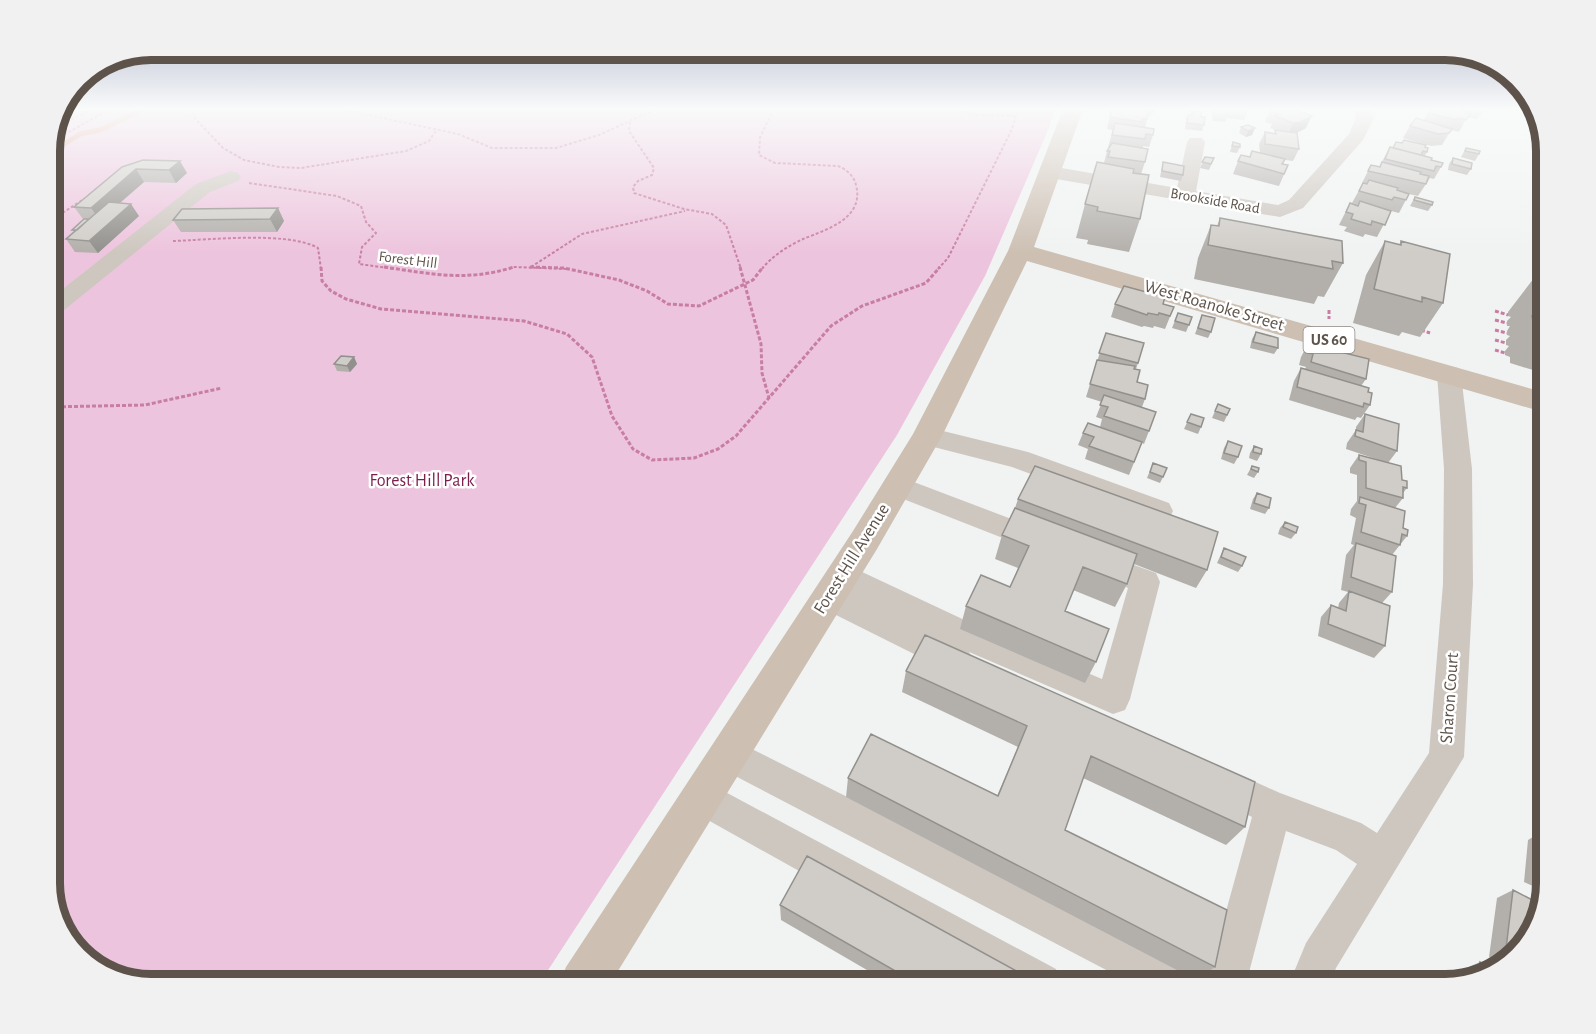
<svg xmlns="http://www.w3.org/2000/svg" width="1596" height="1034" viewBox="0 0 1596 1034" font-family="'Alegreya Sans',sans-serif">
  <rect width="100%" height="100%" fill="#f1f3f3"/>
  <path fill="#edc4dd" d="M66,109H1055L1048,130L985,276L897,435L539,984H151L95,968L63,934L50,889V145Z"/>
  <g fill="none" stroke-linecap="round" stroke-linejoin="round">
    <path stroke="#e6a594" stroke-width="5" d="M1527,109L1545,142
      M50,153L80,134L100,130L144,109"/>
    <path stroke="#c87ea3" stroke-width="2" stroke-dasharray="3 2" stroke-linecap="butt" d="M196,109L192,115L223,148L244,160L279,167L301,168L406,151L429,141L437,129
      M340,109L458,134L492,148H556L599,135L656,109
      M952,109L975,115L1016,116
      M630,122L629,131L654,168L652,175L638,181L633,187L634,193L684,209L712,214L726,225L741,269
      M58,126L92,109
      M51,142L110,109
      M249,183L337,196L361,206L366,222L376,233L362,247L359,264L395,269
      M50,221L84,199
      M173,241C209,240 288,231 318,248L321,269
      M531,267L582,234L685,211
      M509,269L515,267L568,269
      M762,269C772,256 788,246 803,239C825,230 865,219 856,185C854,176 846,169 838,166L775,163L759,155L760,137L774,109
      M938,269L948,258L1012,129L1018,109"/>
    <path stroke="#c87ea3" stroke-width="3" stroke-dasharray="4 2" stroke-linecap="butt" d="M321,267L322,281L331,291L346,299L381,309L524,321L567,334L592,357L612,416L633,449L652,460L694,458L718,449L736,436L831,326L862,306L926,283L940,267
      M384,267C432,274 466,282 514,267
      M530,267L564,268L619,280L647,291L668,304L699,306L753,280L763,267
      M740,267L761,344L762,373L769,398
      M1329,310V319
      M1495,311L1508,315
      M1495,320L1507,323
      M1421,330L1430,333
      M1495,330L1507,333
      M1495,340L1506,343
      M1495,350L1505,353
      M50,407L145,405L222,388"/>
    <path fill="#cec7c0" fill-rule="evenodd" d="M1354,109H1371L1374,118L1363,140L1303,208L1280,217L1050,178L1043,176L1040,172L1043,168L1050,166L1177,188L1187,142L1190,138H1202L1205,142L1196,191L1278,205L1289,200L1349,134L1356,118Z
      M231,171L238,173L241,177L238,181L210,192L58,315L50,317V299L196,184Z
      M1449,366L1458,368L1461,374L1472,469L1473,584L1464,757L1336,968L1330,984H1289L1306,943L1357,864L1336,850L1286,831L1246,984H1206L1252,817L1203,793L1198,781L1203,769L1216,764L1280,793L1361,823L1377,833L1429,753L1443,584L1444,469L1437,374L1440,368Z
      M927,427L1028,452L1169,503L1173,511L1169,519L1159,522L1012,467L918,443L914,436L918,429Z
      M898,476L1051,534L1056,542L1051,550L1041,553L888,493L884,486L888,479Z
      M1093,550L1156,573L1160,582L1130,699L1125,710L1113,714L969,652L973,660L968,670L957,674L946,670L818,606L814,597L818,588L829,584L849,592L832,584L828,575L832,566L843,563L988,631L1102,679L1128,588L1082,570L1078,562L1082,554Z
      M730,738L1190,969L1195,984H1133L718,767L712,755L718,743Z
      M703,780L1056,969L1061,984H1001L690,810L685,798L690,786Z"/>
    <path fill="#cdc0b3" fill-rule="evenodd" d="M1063,109H1083L1034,247L1546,393V413L1027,261L942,436L877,549L610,984H559L566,967L853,531L913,434L1008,251Z"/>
  </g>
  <path fill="#b3b0ac" d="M1111,109H1156L1155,111L1148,116L1145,128L1153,135L1149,147L1143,146V148L1145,162L1141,174L1140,219L1129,252L1087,244L1088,240L1076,238L1085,204L1107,163H1104L1107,151L1109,147H1108L1113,130L1107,129Z
    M1211,109H1249L1244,120L1227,118L1225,122L1213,121Z
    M1272,109L1306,128L1297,133L1299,149L1293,161L1285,160L1283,164L1288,165L1279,186L1233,174L1238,161L1260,153L1259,144L1265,132L1274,133L1275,130H1276L1270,128L1272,124L1265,122L1270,110Z
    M1431,109H1475L1481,113L1477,119L1467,117L1459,132L1451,130L1442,145L1431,146L1403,138L1410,126L1423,121Z
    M1192,111L1201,117L1204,125L1202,131L1185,129L1186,121L1188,115H1191Z
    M1241,127L1255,128L1252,135L1246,137L1239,133Z
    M1233,142L1240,147L1237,153L1230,152Z
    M1390,147H1425L1428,148L1425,156L1441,167L1434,179L1430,178L1418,196L1409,194L1399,213L1391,211L1377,237L1365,234L1363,237L1344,231L1347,227L1339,225L1350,203L1358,205L1352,203L1363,183H1362L1371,165L1379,167Z
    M1466,148L1479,154L1475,161L1461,157Z
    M1205,157L1214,158L1209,170L1200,168Z
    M1453,158L1471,169L1467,175L1448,170L1449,164Z
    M143,160L187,173L176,183L144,182L120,203L139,216L98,253L75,252L66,239L74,232L72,230L84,219H83L74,207Z
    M1163,162L1183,175L1181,181L1160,177Z
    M1415,197L1432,205L1428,211L1410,206Z
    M278,208L284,221L277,232H181L173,220Z
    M1220,218L1343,263L1324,297L1318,296L1314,304L1194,279L1198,258L1211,225L1217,226Z
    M1385,241L1399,245L1401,241L1443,303L1420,337L1402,332L1399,336L1353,323L1366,275Z
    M1534,278L1546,281V374L1510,363V357L1505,355V351L1509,346L1506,345V340L1510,336L1507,335V331L1510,326H1507V321L1511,317L1508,316V312Z
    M1115,304H1163L1174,307L1165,329L1154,326L1153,328L1144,326L1142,327L1111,317Z
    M1178,313L1192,317L1186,332L1172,328Z
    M1202,315L1211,332L1208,338L1195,334Z
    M1256,332L1278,348L1274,354L1250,348L1252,339Z
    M1106,333L1138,363L1136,369L1137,382L1145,399L1142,407L1149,431L1144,444L1142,443L1129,475L1085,459L1088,449L1078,445L1083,433L1100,427L1102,419L1096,417L1102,402L1086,397Z
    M1308,344L1366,379L1361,386L1368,392L1370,405L1361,418L1357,417L1355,420L1289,400L1294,381L1301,368L1305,369L1306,367L1299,365L1301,357Z
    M354,357L357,364L350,372L337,371L334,364Z
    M1218,404L1230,409L1224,422L1212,418Z
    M1191,414L1201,427L1198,434L1184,429Z
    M1365,414L1397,451L1388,463L1402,480L1407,488L1403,493V498L1395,508L1403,528L1407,536L1392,555V592L1382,603L1385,646L1374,658L1318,636L1321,617L1331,605L1338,608L1339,603L1348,592L1341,590L1346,555L1354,545L1351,544L1356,518L1350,515L1351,509L1357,501V475L1350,473V468L1359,455L1379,460L1346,449L1347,443L1356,430V427Z
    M1228,441L1238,457L1234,464L1221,459L1224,448Z
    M1254,446L1261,454L1257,461L1249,458L1250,453Z
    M1546,451V495L1538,493L1537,462Z
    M1153,463L1163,477L1160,483L1147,478Z
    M1252,466L1258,472L1254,478L1247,475Z
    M1257,493L1269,508L1265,514L1250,509L1253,499Z
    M1546,496V539L1539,537L1538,504Z
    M1018,499L1207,570L1196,588L1134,564L1127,584L1115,607L1073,590L1065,611L1096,662L1085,683L960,629L966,606L1010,587L1018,568L995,559L1002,535L1015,508Z
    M1285,522L1296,533L1291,539L1278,534L1280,528Z
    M1224,548L1242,566L1238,572L1217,563Z
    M1546,549V599L1539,597V557Z
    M1546,607V654L1536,650L1538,614Z
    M906,671L1245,827L1226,845L1083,778L1065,830L1215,967L1196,980L846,797L848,778L997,796L1018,747L902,692Z
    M1546,675V722L1544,721V701L1538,699V688L1542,685V679Z
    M1546,730V799L1537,794L1538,736Z
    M1546,807V883L1544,891L1524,882L1528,840L1536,835L1538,812Z
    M1513,890L1530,939L1503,964L1489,957L1497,898Z
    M780,905L1040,984H891L781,920Z
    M1480,962L1495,971L1463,980L1464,969Z"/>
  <path fill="#92908c" d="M1153,109H1156L1155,111L1149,116L1151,110Z
    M1312,116L1306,128L1294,134L1288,135L1293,123Z
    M1255,128L1252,135L1246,137L1248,131Z
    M180,161L187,173L176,183L169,170Z
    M136,169L144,182L100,220L91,208Z
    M131,204L139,216L98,253L89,241Z
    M278,208L284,221L277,232L270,219Z
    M354,357L357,364L350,372L347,366Z"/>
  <path fill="#d0cdc8" stroke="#92908c" stroke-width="1.5" d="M1112,109H1133L1149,112L1147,119H1142V122L1110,117Z
    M1133,109H1153L1151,110L1146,109L1144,111Z
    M1217,109H1229L1230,110Z
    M1272,109H1294L1312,116L1300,122L1293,123L1275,116L1279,114L1270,110Z
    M1431,109H1462L1461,111L1470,114L1466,120L1458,118L1456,120L1428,113Z
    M1464,109H1479L1481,113L1465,111Z
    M1192,111L1201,112V117H1205L1204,125L1187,123L1188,115H1192Z
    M1416,118L1452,129L1449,133L1438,134L1410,126Z
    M1115,123L1154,129L1153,135L1146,134L1145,139L1112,135Z
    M1248,125L1255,128L1248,131L1241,127Z
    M1275,130L1297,133L1299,149L1265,144V132L1276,134Z
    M1404,140L1426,145L1425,147L1428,148L1427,152L1423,151L1421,155L1393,148L1396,142L1402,143Z
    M1233,142L1240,144V147L1232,146Z
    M1112,143L1148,149L1145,162L1108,157L1110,151H1107Z
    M1390,147L1432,158L1431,160L1443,163L1441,167L1436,166L1434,171L1385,159Z
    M1466,148L1480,151L1479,154L1465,151Z
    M1252,151L1285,159L1282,164L1288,165L1284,174L1238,161L1241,155L1250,157Z
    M1205,157L1214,158L1211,164L1202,162Z
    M1453,158L1472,163L1471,169L1452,164Z
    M143,160L180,161L169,170L136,169L91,208L74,207L122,167Z
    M1097,162L1134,169L1133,173L1149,175L1140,219L1097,211L1098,207L1085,204Z
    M1163,162L1184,166L1183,175L1162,171Z
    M1382,162L1421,172L1420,174L1429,176L1426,184L1368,171L1371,165L1380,167Z
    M1369,180L1398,188L1397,190L1409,194L1406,200L1394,197L1392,200L1359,191L1363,183L1367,184Z
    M1415,197L1433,202L1432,205L1414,200Z
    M1360,201L1391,211L1385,225L1372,221L1371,225L1351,219L1353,214L1346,212L1350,203L1358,206Z
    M109,202L131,204L89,241L66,239Z
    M278,208L270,219L173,220L182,209Z
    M1220,218L1342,241L1343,263L1332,261L1333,269L1208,245L1211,225L1219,226Z
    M84,219H89L77,230H72Z
    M1385,241L1401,245V241L1450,254L1443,303L1422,297V302L1374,289Z
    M1534,278L1546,281V331L1538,329V322L1533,321L1532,316L1538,318V312L1533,311V306L1538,307V302L1533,301V296L1538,298V292L1533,291L1534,287L1539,288V283L1534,282Z
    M1124,286L1165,297L1163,304L1174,307L1170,316L1159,313L1158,315L1148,313L1147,315L1115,304Z
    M1178,313L1192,317L1189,325L1175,321Z
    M1202,315L1215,318L1211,332L1198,328Z
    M1256,332L1278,338V348L1253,342Z
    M1106,333L1144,343L1138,363L1099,353Z
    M1308,344L1369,359L1366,379L1311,362L1313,354L1306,352Z
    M341,356L354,357L347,366L334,364Z
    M1097,360L1135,366L1134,369L1140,370L1137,382L1148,385L1145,399L1090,384Z
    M1301,368L1369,388L1368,392L1372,393L1370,405L1364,403L1363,407L1297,387Z
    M1104,395L1156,412L1149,431L1104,416L1108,407L1100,405Z
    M1218,404L1230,409L1227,415L1215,411Z
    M1191,414L1204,418L1201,427L1187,422Z
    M1365,414L1399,424L1397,451L1355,436L1356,430L1363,432Z
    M1088,423L1142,442L1134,462L1089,446L1094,437L1083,433Z
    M1228,441L1242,446L1238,457L1224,453Z
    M1254,446L1262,449L1261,454L1253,452Z
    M1359,455L1401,466L1402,480L1407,481V488L1403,487V498L1366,488V462L1359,460Z
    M1153,463L1167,468L1163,477L1150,472Z
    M1035,466L1218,532L1207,570L1018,499Z
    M1252,466L1259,468L1258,472L1251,469Z
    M1257,493L1271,498L1269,508L1254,503Z
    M1360,497L1405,511L1403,528L1408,530L1407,536L1402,534L1400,545L1361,532L1366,505L1359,503Z
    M1015,508L1137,554L1127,584L1083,567L1065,611L1109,629L1096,662L966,606L981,575L1010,587L1029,546L1002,535Z
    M1285,522L1298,527L1296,533L1283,527Z
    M1356,543L1396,556L1392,592L1351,577Z
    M1224,548L1246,557L1242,566L1221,557Z
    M1349,591L1390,606L1385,646L1328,624L1331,605L1346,611Z
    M925,635L1255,782L1245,827L1091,756L1065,830L1227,910L1215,967L848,778L871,734L998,796L1027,726L906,671Z
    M1544,831L1546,832V876L1541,873Z
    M807,856L1040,984H918L780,905Z
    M1513,890L1540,904L1530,939L1514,953L1506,949Z
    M1480,962L1496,970L1480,975Z"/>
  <linearGradient id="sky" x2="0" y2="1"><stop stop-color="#a7aec6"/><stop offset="0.43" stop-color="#f9fafa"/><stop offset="1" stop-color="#f9fafa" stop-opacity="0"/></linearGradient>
  <rect width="1596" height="253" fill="url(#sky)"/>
  <g text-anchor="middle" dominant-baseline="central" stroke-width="5" stroke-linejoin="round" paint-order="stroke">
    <g font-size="15" fill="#5d534a" stroke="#fff">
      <text transform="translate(1215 201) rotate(10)">Brookside Road</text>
      <text transform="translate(408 260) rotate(7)">Forest Hill</text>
    </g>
    <rect fill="#fff" stroke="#8e8780" stroke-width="1.5" x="1303.5" y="327" width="51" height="26" rx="4.5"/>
    <g font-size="16" font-weight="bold" fill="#5d534a">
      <text x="1329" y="340">US 60</text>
    </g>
    <g font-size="18" fill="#5d534a" stroke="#fff">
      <text transform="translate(1214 306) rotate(16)">West Roanoke Street</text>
      <text transform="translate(852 559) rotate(-58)">Forest Hill Avenue</text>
      <text transform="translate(1450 698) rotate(-86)">Sharon Court</text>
    </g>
    <g font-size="18" fill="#7b1f4d" stroke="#fff">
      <text x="422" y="481">Forest Hill Park</text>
    </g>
  </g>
  <path d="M0 0H1596V1034H0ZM151 60H1445A91 91 0 0 1 1536 151V883A91 91 0 0 1 1445 974H151A91 91 0 0 1 60 883V151A91 91 0 0 1 151 60Z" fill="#f2f1f1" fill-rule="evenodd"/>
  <path fill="none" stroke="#5d534a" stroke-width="8" d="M151 60H1445A91 91 0 0 1 1536 151V883A91 91 0 0 1 1445 974H151A91 91 0 0 1 60 883V151A91 91 0 0 1 151 60Z"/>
</svg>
